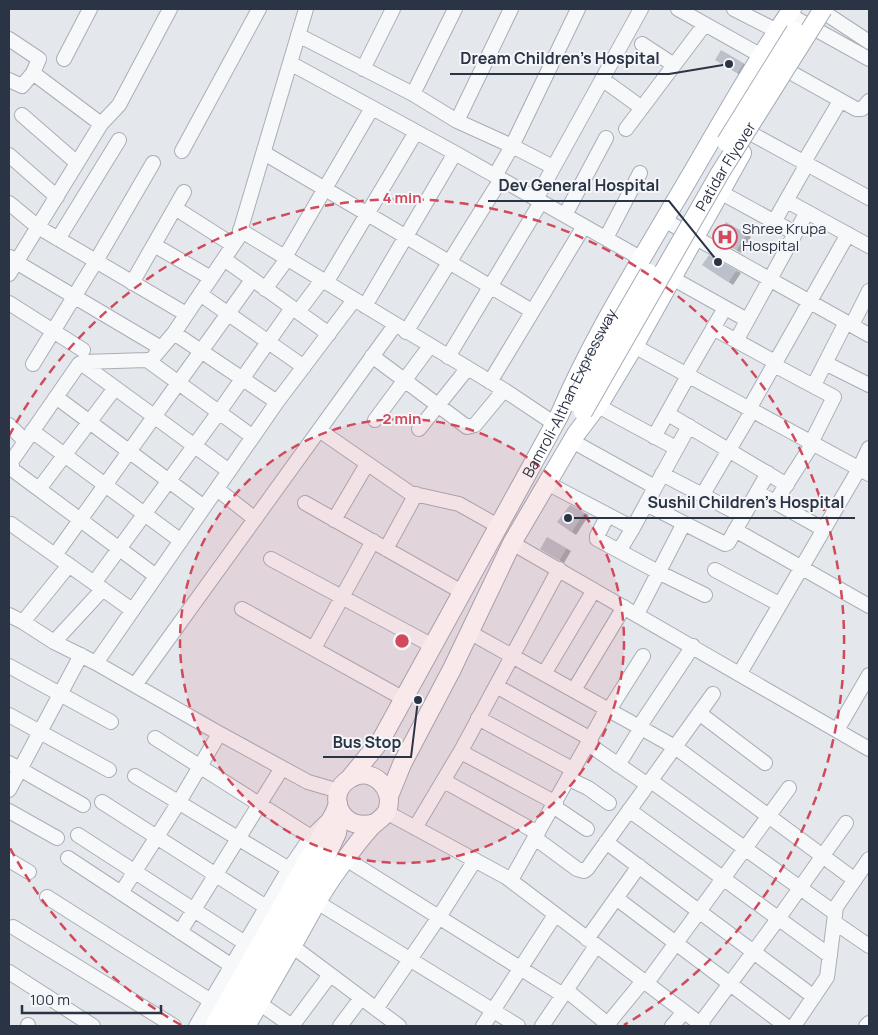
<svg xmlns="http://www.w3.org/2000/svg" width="878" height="1035" viewBox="0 0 878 1035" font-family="Manrope,sans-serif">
  <defs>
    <filter id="shadow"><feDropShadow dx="5" dy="3" stdDeviation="0" flood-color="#0004"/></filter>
  </defs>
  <rect width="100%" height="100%" fill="#e4e7ec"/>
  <path fill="#bbc0ca" filter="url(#shadow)" d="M721,50L743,63L737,73L715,60Z
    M726,222L746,234L736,250L716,238Z
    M709,255L736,270L728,282L702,265Z
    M570,505L584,512L571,532L557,522Z
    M547,537L566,548L559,560L540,549Z"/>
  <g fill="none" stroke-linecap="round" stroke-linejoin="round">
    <g stroke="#a9aeb7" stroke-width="16">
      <path id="minor" d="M678,9L856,109H862L869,101
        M734,9L785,35
        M821,9L828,15L869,42
        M788,14L869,59
        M298,35L413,94L457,121L512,146L553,167
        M9,39L39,59L33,73L101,124
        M642,44L674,65
        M64,59L90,9
        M290,63L455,153L642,259
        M363,69L393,9
        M602,79L642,108
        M9,80L22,86L33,73
        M413,94L455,9
        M22,115L77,163
        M457,121L511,9
        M626,129L705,24
        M752,134L869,198
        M182,151L259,9
        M264,153L532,311
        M9,155L57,197
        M804,162L840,101
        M495,176L512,146L578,9
        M720,192L795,233
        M536,199L641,9
        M787,201L869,246
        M9,203L38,227L186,314
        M175,208L233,245
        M565,215L606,138
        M664,220L869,335
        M774,222L807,164
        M240,230L504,390L555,424
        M606,238L640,173
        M58,239L119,140
        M154,245L211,278
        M10,257L16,262L161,348
        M285,257L372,108
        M224,259L329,334
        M9,274L101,124L119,105L170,9
        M672,278L747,320
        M132,283L184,192
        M326,283L416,132
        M265,289L287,259
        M200,294L304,367
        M9,303L83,350
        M365,306L455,153
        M298,312L322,280
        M852,325L869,291
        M713,328L775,362
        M406,332L501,179
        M174,333L238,238L306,9
        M736,341L807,212
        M634,346L869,474
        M372,356L467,427L475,425L504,390
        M448,357L541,202
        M147,360L253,437
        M81,363L229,471
        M825,363L869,385
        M33,364L96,261L153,163
        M774,365L834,397L811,443
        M686,375L725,308
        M490,382L584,226
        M814,385L846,322
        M56,397L204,507
        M277,402L354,300
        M598,406L676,448
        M749,409L848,234
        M668,414L787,485
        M375,420L430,346
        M9,425L25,441
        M689,426L646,504L725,544L728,543L768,473
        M419,429L467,369
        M319,430L410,493L459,504L498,526
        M32,431L181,541
        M654,437L688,376
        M572,441L655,487
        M662,474L743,516
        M547,483L633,528L646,504
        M39,489L115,388
        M217,489L255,519
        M757,492L823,529
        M703,494L752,411
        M776,501L813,443
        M305,503L462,592
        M608,515L597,536V539L658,572L705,595
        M334,520L367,464
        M11,524L132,610
        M735,530L869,606
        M512,543L869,749
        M386,549L416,494
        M619,551L633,528
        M55,555L252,280
        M271,559L433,646
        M715,570L779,604
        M94,583L219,412L292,308
        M242,609L404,699
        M637,614L684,523
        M9,615L23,622L54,642L96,663L215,731L308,782L339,791
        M23,622L69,565
        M469,632L675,747L855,880
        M54,642L103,589
        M314,648L373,541
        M96,663L277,402L174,333L152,359L147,360L83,362L79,364L11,462L13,470L156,576
        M9,666L111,722
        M740,673L859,469L869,448
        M544,674L594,590
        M135,685L395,325
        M496,686L591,739
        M574,690L624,607
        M609,710L643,656
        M699,713L765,763
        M9,715L109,770
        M478,718L574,770
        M639,727L693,646
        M837,730L869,675
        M155,738L311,837
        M588,744L648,785
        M461,752L556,803
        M9,763L83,805
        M618,765L641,728
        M135,776L289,869
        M569,779L588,788L609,803
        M444,781L538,833
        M651,781L835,913
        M9,790L81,655
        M102,802L266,907
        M553,806L587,829
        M629,810L830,956
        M9,811L57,838
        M386,812L506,877L703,1026
        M415,828L462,749L559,569
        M78,835L245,943
        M535,838L577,869L584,871L587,869L713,694
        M606,842L814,997
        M68,858L232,966
        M346,859L563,995
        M9,860L29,872
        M511,880L607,709
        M121,893L179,802L219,734
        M47,897L211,1001
        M616,898L786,1026
        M317,902L518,1026
        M834,922L869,946
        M13,927L174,1026
        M180,932L282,768
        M587,939L639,866
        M292,946L399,1026
        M9,972L93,1026
        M646,984L789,788
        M566,990L610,1026
        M259,1003L292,1026
        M376,1009L439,917L475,860
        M700,1024L778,919L846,823
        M28,1026V1025
        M196,1026L289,869L311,837L325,823
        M292,1026L330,975
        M340,1026L361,998
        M483,1026L555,915
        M542,1026L596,946
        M606,1026L643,981
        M672,1026L684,1012
        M794,1026L827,977L836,907L869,859
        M866,1026L869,1023"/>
    </g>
    <g stroke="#a3abb8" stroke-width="20">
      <g id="major">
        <path id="s1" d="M350,778L381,740L559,416C591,341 635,270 676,200C714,136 750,70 792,9"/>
        <path d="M389,796L402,764L452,669L512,543L576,434L601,401L634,346L742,153"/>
        <path d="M214,1026L334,814L338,804"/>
        <path d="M230,1026L315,880L337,833L340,811"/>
        <path d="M246,1026C262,998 279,969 295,941C307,920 318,898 332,878C345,860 358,840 374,824C379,820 384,817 387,811C396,789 372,766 351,778C323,793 341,834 375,823"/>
      </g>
    </g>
    <use href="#minor" stroke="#f7f8fa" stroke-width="14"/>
    <use href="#major" stroke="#fff" stroke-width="18"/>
    <g stroke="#a3abb8" stroke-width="20" stroke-linecap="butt">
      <g id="major-bridge">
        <path d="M726,142L795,31"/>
        <path d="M574,402L649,273"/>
        <path id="s2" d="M583,412L720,173L823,9"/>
      </g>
    </g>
    <use href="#major-bridge" stroke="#fff" stroke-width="18"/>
  </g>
  <circle cx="402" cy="641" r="222" fill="#d1495b" fill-opacity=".12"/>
  <g fill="none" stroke="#d1495b" stroke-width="2.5" stroke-dasharray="9 6">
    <circle cx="402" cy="641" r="222"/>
    <path d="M181 1025A443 443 0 0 1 9 846M9 436A443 443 0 1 1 624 1025"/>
  </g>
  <defs>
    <g id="hospital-ring" transform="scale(1.25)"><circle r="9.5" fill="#f4f6f9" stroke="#d1495b" stroke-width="1.5"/><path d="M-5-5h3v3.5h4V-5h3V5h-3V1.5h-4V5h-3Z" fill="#d1495b"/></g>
  </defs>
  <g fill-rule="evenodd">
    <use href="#hospital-ring" x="725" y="237"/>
  </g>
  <g text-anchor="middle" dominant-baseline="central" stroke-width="4" stroke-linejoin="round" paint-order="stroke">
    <g font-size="15" fill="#2b3445" stroke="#f4f6f9">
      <text stroke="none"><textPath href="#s2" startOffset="284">Patidar Flyover</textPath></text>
      <text stroke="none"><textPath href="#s1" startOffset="444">Bamroli-Althan Expressway</textPath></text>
    </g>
    <g font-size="15" fill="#2b3445" stroke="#f4f6f9" text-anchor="start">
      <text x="742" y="228">Shree Krupa<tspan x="742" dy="17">Hospital</tspan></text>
    </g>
  </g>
  <circle cx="402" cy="641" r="8" fill="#d1495b" stroke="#f4f6f9" stroke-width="2.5"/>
  <g font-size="15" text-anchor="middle" font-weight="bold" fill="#d1495b" stroke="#f4f6f9" stroke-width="4" stroke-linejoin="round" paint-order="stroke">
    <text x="402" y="203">4 min</text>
    <text x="402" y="424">2 min</text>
  </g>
  <path fill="none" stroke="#2b3445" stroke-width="2" d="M729 64L669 74H450M718 262L669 201H488M568 518L638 518H855M418 700L411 757H323"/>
  <g fill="#2b3445" stroke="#f4f6f9" stroke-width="2">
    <circle cx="729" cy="64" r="5"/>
    <circle cx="718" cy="262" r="5"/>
    <circle cx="568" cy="518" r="5"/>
    <circle cx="418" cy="700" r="5"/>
  </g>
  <g font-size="16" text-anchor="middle" font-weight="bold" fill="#2b3445" stroke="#f4f6f9" stroke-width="4" stroke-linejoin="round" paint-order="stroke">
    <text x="560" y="64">Dream Children's Hospital</text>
    <text x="579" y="191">Dev General Hospital</text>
    <text x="746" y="508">Sushil Children's Hospital</text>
    <text x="367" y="748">Bus Stop</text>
  </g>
  <rect width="878" height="1035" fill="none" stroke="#2b3445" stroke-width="20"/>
  <path d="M22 1005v8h139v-8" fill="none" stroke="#2b3445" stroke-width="2.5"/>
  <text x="30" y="1005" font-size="15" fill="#2b3445" stroke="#f4f6f9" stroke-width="4" paint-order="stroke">100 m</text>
</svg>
